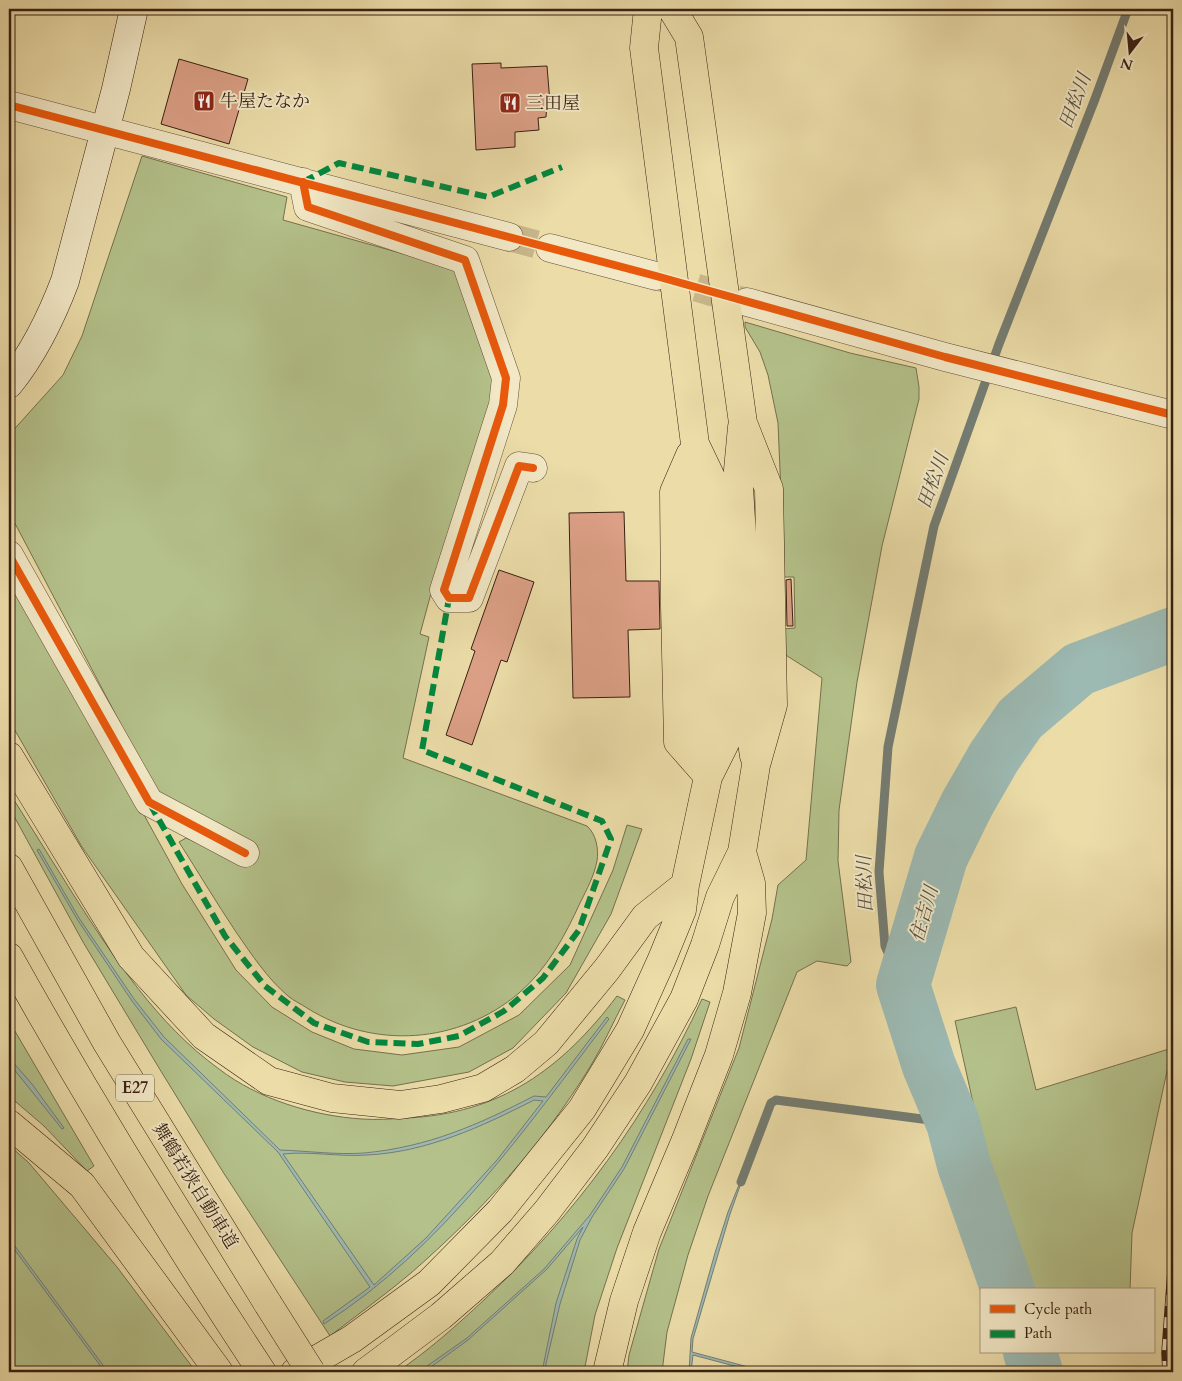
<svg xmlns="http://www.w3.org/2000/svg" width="1182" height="1381" viewBox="0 0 1182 1381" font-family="Cardo,'Noto Serif JP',serif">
  <rect width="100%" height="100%" fill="#ebdca8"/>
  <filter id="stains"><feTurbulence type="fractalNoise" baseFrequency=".004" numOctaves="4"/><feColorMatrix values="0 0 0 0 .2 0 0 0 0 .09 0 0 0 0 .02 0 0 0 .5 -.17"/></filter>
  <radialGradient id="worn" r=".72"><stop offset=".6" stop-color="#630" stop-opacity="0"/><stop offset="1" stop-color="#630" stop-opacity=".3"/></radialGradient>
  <path fill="#b4c18a" stroke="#76704e" d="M142,156L287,197L283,220L450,267L458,273L497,385L443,549L420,634L429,637L403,758L587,826C596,834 599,849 597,861C594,876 587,889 580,903C565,936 547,969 519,993C459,1044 374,1050 307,1008C301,1004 294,1001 288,996C267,978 252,955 236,932C216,902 198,872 179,842L186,838L240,861L156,791L9,512V435L63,375L82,336Z
    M745,322L850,353L916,368L919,387V399L882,546L857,682L839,810L838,861L851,962L847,966L817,961L797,972L708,1196L688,1255L667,1332L662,1372H627L629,1355L659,1249L739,1048L772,919L778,885L806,860L822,678L784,654L783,629L795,628L794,577H782L783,541L778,423L768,375L760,352L745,327Z
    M9,574L60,662L182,884L236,970L272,1007L312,1032L354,1049L402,1055L459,1047L519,1015L570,965L613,870L627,825L642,829L611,914L566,993L513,1048L469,1072L393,1086L345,1082L302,1072L253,1047L214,1019L186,995L82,847L9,720Z
    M9,792C30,826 52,860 73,894C114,958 157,1024 219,1069C258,1099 313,1116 362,1119C376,1120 391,1119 406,1118C500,1114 562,1069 617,996L625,1000C613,1022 603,1046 590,1067C542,1145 480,1213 411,1273C385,1295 357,1315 330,1336L223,1172L159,1068L83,942L9,807Z
    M702,999L710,1002L691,1059L617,1248L595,1315L584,1372H397C428,1351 456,1326 484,1300C576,1214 649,1114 702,999Z
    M1016,1007L1036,1090L1172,1048L1132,1233L1130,1290H1035L986,1162L955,1021Z
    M9,1021L94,1166L87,1171L44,1126L9,1096Z
    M9,1145L29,1163L117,1267L196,1372H9Z"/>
  <path fill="#9cb9b2" stroke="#747c72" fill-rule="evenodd" d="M39,849L79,918L134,999L164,1037L280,1150C308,1151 337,1155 364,1153C428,1147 478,1125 534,1096L546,1097L607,1017L609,1019C525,1129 443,1248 324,1324L323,1321L370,1287L278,1152L161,1039L132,1001L77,919L37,850ZM534,1100L543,1101L497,1160L426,1238L374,1285L283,1154C310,1151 339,1157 367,1155C427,1152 481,1127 534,1100Z
    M688,1039H691L624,1169L592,1217L580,1240L560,1304L544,1372H542L556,1303L577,1239L583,1227L547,1269L468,1340L424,1372H421L420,1371L467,1338L544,1269L590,1215L622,1167Z
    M9,1058L32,1084L64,1128L62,1129L9,1063Z
    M751,1155L730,1214L693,1339L692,1352L767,1372H757L693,1355L691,1372H689L691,1338L715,1253L728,1212Z
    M9,1238L108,1372H105L9,1242Z"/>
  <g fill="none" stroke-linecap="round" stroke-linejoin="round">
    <path stroke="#747c72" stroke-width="9" d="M903,985L885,946L879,872L888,747L934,526L999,344L1095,99L1128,9
      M741,1182L771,1103L776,1100L953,1123"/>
    <path stroke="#9cb9b2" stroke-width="54" d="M1008,1290L964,1165L953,1123L929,1066L903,985L941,857L967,804L994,757L1020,719L1079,669L1173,634
      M1030,1352L1036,1372"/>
  </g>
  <path fill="#dca086" stroke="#382012" d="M179,59L248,79L229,144L161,124Z
    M501,63V68L547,66L550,103L547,102L546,117L538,118L539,130L515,132V147L476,150L472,64Z
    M624,512L626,581H659L660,629L628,630L630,697L573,698L569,513Z
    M499,570L534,582L507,662L501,660L472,745L446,735L475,651L471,649Z
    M791,579L793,626H787L786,580Z"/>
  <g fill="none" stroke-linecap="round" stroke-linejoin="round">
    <path stroke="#c7b68a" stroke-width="28" stroke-dasharray="28 14" stroke-linecap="butt" d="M509,237L550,248
      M656,276L746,302"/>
    <g stroke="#654f38" stroke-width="29">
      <path id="street" d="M9,105L509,237
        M303,182L308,207L465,260L506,378L503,405L444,590L449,598H469L519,466L533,468
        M550,248L656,276
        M747,302L945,357L1173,415
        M9,555L149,802L245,853"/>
    </g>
    <g stroke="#382012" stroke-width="29">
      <path id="secondary" d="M9,384C34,353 51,318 65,281L116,89L134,9"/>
    </g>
    <g stroke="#382012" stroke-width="29">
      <path id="highway" d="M648,9L644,48L695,444V494L699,603L701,745L708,777
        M742,427L738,470L746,603L747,709L754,756
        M690,455L674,492L675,606L678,742L707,775
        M9,756L131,957L204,1036L269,1081L332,1098L400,1105L441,1099L483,1088L515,1069L546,1043L607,969L645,917L685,885
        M9,868L107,1043L268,1304
        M9,957C88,1099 173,1237 262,1372
        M9,1124L82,1185L219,1372
        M295,1372L352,1339L429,1283L500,1211L582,1109L630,1030L662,959L682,910L685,885L708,777L725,743L723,603L718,492L695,444
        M366,1372L441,1316L502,1263L547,1211L595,1148L638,1083L684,999L705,945L720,897L742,852L756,765L773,705L769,489L743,423L689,37L672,9
        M607,1372L624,1301L647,1232L685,1142L719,1055L737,993L752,913L751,883L742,852"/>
    </g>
    <use href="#street" stroke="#f2e8c6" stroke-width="28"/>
    <use href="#secondary" stroke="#f2e8c6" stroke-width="28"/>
    <use href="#highway" stroke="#ebdca8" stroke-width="28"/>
    <g stroke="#382012" stroke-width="5.5">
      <path id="rail" d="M1165,1372L1164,1353L1173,1230"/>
    </g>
    <use href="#rail" stroke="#f2e8c6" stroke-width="4" stroke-dasharray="11" stroke-linecap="butt"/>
    <g stroke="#382012" stroke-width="29" stroke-linecap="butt">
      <path id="highway-bridge" d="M268,1304L311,1372"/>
    </g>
    <use href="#highway-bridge" stroke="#ebdca8" stroke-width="28"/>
    <path stroke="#00873e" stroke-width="6" stroke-dasharray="12 6" stroke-linecap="butt" d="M303,182L339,163L488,197L562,167
      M150,804L225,936L265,986L314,1023L368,1042L418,1044L459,1036L504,1011L543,978L579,930L611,839L602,821L422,750L449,598"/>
    <g stroke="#f2e8c6" stroke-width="11">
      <path id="cycleway" d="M9,105L656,276L945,357L1173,415
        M303,182L308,207L465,260L506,378L503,405L444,590L449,598H469L519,466L533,468
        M9,555L149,802L245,853"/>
    </g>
    <use href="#cycleway" stroke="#e8590c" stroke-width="8"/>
  </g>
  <defs>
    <g id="restaurant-square" transform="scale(1.125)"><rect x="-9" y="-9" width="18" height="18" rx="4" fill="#8f2418" stroke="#f2e8c6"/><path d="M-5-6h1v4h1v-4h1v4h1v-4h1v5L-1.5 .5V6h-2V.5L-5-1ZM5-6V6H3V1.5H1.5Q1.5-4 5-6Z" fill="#fff"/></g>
  </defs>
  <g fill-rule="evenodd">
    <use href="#restaurant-square" x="204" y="101"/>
    <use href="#restaurant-square" x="510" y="103"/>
  </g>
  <g text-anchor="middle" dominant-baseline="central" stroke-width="4" stroke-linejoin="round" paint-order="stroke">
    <rect fill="#f2e8c6" stroke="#705c48" stroke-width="1" x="116" y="1074.5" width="38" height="27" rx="4"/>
    <g font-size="16" font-weight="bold" fill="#382012">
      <text x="135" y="1088">E27</text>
    </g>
    <g font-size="18" fill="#382012" stroke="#f2e8c6" text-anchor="start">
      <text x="220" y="101">牛屋たなか</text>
      <text x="526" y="103">三田屋</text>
    </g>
    <g font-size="18" fill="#382012" stroke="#f2e8c6">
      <text transform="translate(195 1186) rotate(58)">舞鶴若狭自動車道</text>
    </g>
    <g font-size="19" font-style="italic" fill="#564e42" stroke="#f2e8c6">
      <text transform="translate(1075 101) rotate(-69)">田松川</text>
      <text transform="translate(933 481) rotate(-70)">田松川</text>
      <text transform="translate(865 884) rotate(-92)">田松川</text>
      <text transform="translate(924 914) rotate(-74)">住吉川</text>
    </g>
  </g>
  <rect width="1182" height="1381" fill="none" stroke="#ebdca8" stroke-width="30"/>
  <rect x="10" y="10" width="1162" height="1361" fill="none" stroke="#382012" stroke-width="2.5"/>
  <rect x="15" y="15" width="1152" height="1351" fill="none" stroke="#382012"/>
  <rect x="980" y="1288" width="175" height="65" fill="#f2e8c6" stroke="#a8987e"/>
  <rect x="990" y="1305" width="25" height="8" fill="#e8590c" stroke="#a8987e"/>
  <text x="1024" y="1314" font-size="15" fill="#382012">Cycle path</text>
  <rect x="990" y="1330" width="25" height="8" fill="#00873e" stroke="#a8987e"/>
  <text x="1024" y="1338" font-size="15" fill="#382012">Path</text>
  <g transform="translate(1130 52) rotate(196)" stroke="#f2e8c6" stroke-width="4" paint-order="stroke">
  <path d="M0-4L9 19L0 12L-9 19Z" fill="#382012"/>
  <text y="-8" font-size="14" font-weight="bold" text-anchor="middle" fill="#382012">N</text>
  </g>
  <rect width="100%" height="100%" filter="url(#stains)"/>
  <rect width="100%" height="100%" fill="url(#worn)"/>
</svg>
